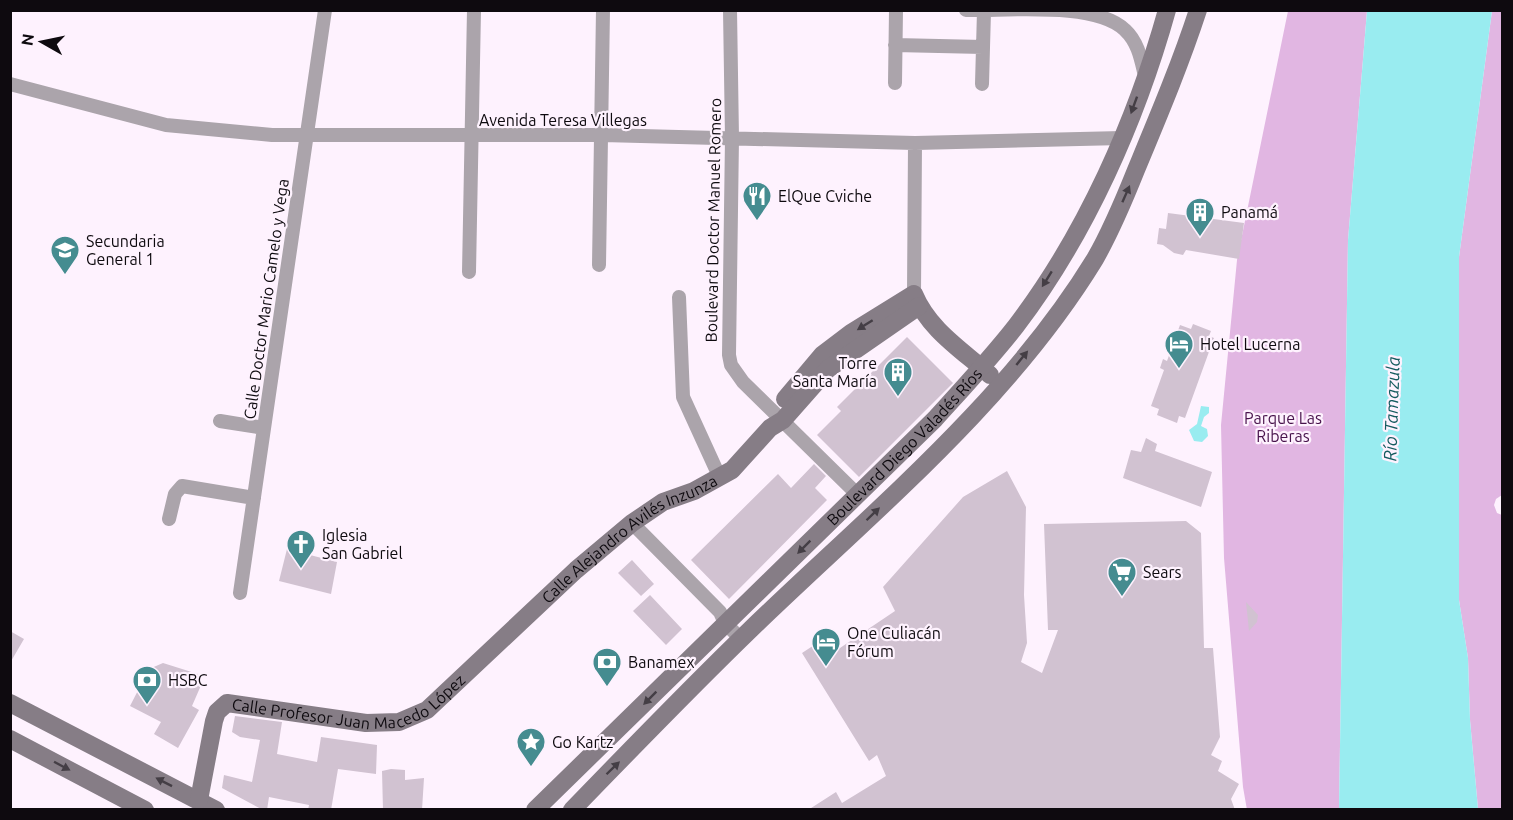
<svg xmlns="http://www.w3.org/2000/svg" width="1513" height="820" viewBox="0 0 1513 820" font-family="Ubuntu,sans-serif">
  <rect width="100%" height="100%" fill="#fef2fe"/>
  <path fill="#e1b6e2" d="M1288,11H1367L1348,240L1339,809L1247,810L1243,787L1224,558L1221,425L1237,260Z
    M1492,11H1502V495L1496,499L1494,505L1497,513L1502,515V809H1478L1470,720L1468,658L1459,600V257Z"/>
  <path fill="#99ecf0" d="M1367,11H1492L1459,257V600L1468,658L1470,720L1478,809H1339L1348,240Z
    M1201,406L1209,407V413L1204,417L1201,426L1207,429L1208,436L1202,442L1194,441L1189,430L1197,424Z"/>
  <path fill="#d1c2d1" d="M1168,213L1244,223L1239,259L1186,250L1183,255L1174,253L1163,245L1157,244L1159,228L1166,229Z
    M1193,324L1211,331L1209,336L1214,338L1185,418L1179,416L1177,423L1157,415L1159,409L1151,406L1164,370L1160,368L1163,359L1167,361L1180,325L1191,329Z
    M907,337L953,383L859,477L817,435L841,411L837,407Z
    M1146,438L1157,444L1155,451L1212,472L1201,507L1123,478L1131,450L1141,452Z
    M814,464L826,476L815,488L827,500L729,599L691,560L778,474L791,488Z
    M1007,471L1026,507L1024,595L1027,643L1021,662L1042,673L1058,630H1048L1044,524L1186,521L1201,533L1204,648H1213L1220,737L1211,755L1222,761L1218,771L1239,784L1231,799L1235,810H808L836,792L842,803L886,776L877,755L869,761L802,653L831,634L840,648L895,611L883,587L963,497Z
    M287,549L337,562L331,594L279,581Z
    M632,560L654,584L641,596L618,573Z
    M650,595L682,629L666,645L633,611Z
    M1246,602L1258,615L1257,622L1249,631Z
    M10,631L24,639L10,663Z
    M163,663L198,674L196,681L202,683L192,706L199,710L178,748L154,734L161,722L130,706L149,669Z
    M235,716L282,722L277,754L317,762L321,737L377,745L376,774L338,769L331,810H308L309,805L269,797L267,810H263L222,788L224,775L252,782L260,740L240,737L232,732Z
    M391,769L405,770V780L424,778L422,810H383L382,771Z"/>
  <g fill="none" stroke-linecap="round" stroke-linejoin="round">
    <path stroke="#aba4ab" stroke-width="14" d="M730,10L732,138L729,355L731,365L743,382L857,494
      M966,10C1007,11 1095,1 1125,30C1138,42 1141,59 1145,76
      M895,45L983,47
      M895,83L896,10
      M10,84L166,125L272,135H603L915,143L1122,138
      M982,84L984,11
      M599,265L603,10
      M469,272L474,10
      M914,294L915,143
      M679,297L683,397L720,478
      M220,421L264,428
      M169,519L175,494L182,486L254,498
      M632,523L720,612L725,623L741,639
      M240,593L325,10"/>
    <g stroke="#867d86" stroke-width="18">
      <path d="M785,399L822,355L851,333L914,294C929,330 962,350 990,375"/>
      <path d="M10,703L216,810"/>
      <path d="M10,739L145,810"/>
      <path id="s1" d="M199,800L214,721L217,712L227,703L366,723L399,722L427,710L576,570L632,523L663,502L694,491L732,470L770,428L783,420L828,369L919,306"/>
      <path id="s2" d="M535,810L935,419C963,388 991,358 1016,326C1086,234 1136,121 1167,10"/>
      <path d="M572,810C631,749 690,688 751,629C871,513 1007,403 1095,259C1111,231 1124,200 1136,170C1158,117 1180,65 1198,10"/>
    </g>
  </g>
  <defs><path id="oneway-solid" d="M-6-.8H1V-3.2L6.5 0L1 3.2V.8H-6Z" transform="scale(1.5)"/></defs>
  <g fill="#443e45">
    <use href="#oneway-solid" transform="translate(1134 105) rotate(110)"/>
    <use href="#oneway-solid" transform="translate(1126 194) rotate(-66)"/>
    <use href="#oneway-solid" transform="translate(1047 279) rotate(122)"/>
    <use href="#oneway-solid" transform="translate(865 325) rotate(148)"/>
    <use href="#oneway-solid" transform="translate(1022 358) rotate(-51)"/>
    <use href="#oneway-solid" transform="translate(873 514) rotate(-44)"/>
    <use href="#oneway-solid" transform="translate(804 547) rotate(135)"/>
    <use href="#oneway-solid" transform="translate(650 698) rotate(135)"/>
    <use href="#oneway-solid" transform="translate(62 766) rotate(28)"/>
    <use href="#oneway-solid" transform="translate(613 768) rotate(-44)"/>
    <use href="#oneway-solid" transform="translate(164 782) rotate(-153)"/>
  </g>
  <defs>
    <g id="restaurant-pin" transform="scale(1.5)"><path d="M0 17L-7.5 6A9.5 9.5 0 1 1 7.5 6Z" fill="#458c90" stroke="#fef2fe"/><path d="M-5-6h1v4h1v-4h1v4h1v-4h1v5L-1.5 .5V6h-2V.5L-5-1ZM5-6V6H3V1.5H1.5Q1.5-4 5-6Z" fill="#fff"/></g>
    <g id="building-pin" transform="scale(1.5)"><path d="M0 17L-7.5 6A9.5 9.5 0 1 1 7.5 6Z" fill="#458c90" stroke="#fef2fe"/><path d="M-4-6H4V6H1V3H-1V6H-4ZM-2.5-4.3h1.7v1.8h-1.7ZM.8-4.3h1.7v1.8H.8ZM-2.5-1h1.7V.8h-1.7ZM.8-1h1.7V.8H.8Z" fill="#fff"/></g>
    <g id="school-pin" transform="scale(1.5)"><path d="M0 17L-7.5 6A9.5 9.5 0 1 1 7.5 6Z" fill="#458c90" stroke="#fef2fe"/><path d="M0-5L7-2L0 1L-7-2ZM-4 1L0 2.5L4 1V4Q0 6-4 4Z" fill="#fff"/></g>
    <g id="hotel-pin" transform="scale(1.5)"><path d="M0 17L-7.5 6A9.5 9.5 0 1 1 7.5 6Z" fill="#458c90" stroke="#fef2fe"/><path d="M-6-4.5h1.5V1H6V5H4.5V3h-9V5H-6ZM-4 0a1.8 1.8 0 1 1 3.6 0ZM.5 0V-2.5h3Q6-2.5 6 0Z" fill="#fff"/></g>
    <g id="church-pin" transform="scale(1.5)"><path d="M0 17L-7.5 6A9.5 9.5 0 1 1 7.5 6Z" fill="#458c90" stroke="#fef2fe"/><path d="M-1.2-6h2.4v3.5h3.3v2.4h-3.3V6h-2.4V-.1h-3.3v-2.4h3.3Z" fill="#fff"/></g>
    <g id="supermarket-pin" transform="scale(1.5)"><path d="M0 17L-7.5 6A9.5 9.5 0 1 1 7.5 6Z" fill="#458c90" stroke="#fef2fe"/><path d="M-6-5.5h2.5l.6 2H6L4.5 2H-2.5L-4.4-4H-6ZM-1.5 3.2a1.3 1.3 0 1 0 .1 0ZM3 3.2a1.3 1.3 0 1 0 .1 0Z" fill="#fff"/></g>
    <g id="bank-pin" transform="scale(1.5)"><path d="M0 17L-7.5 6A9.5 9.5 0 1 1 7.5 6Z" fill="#458c90" stroke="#fef2fe"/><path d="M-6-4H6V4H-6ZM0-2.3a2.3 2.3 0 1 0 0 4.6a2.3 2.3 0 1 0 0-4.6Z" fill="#fff"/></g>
    <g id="sight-pin" transform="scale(1.5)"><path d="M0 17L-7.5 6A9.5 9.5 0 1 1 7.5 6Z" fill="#458c90" stroke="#fef2fe"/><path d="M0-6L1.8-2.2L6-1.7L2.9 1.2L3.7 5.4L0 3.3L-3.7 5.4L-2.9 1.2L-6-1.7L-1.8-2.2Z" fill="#fff"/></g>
  </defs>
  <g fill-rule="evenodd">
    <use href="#restaurant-pin" x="757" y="196"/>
    <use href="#building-pin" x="1200" y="212"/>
    <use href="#school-pin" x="65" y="250"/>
    <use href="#hotel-pin" x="1179" y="344"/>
    <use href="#building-pin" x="898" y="372"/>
    <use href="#church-pin" x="301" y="544"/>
    <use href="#supermarket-pin" x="1122" y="572"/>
    <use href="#hotel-pin" x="826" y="642"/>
    <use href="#bank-pin" x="607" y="662"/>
    <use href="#bank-pin" x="147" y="680"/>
    <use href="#sight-pin" x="531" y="742"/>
  </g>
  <g text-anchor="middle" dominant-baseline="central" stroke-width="4.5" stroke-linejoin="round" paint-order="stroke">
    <g font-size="16" fill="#0e0a0f" stroke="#fef2fe">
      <text x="563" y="120">Avenida Teresa Villegas</text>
      <text transform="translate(713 220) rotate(-89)">Boulevard Doctor Manuel Romero</text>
      <text transform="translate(266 299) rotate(-82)">Calle Doctor Mario Camelo y Vega</text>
      <text stroke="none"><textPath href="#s2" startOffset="518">Boulevard Diego Valadés Ríos</textPath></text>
      <text stroke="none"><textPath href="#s1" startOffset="574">Calle Alejandro Avilés Inzunza</textPath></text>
      <text stroke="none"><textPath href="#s1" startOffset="232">Calle Profesor Juan Macedo López</textPath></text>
    </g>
    <g font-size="16" fill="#0e0a0f" stroke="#fef2fe" text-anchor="start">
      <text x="778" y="196">ElQue Cviche</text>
      <text x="1221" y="212">Panamá</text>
      <text x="86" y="241">Secundaria<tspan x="86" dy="18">General 1</tspan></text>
      <text x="1200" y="344">Hotel Lucerna</text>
      <text x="877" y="363" text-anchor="end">Torre<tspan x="877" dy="18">Santa María</tspan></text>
      <text x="322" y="535">Iglesia<tspan x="322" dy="18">San Gabriel</tspan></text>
      <text x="1143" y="572">Sears</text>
      <text x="847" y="633">One Culiacán<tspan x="847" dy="18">Fórum</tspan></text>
      <text x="628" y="662">Banamex</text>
      <text x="168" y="680">HSBC</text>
      <text x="552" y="742">Go Kartz</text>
    </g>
    <g font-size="16" fill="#48134c" stroke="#fef2fe">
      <text x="1283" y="418">Parque Las<tspan x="1283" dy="18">Riberas</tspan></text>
    </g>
    <g font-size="18" font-style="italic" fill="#145b5f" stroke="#fef2fe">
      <text transform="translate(1391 409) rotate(-88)">Río Tamazula</text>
    </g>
  </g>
  <rect width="1513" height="820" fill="none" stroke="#0e0a0f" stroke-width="24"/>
  <g transform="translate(42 42) rotate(279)" stroke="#fef2fe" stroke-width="4.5" paint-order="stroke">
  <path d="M0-4.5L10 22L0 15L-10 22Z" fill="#0e0a0f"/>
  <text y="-9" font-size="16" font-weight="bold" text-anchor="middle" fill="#0e0a0f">N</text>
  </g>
</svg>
